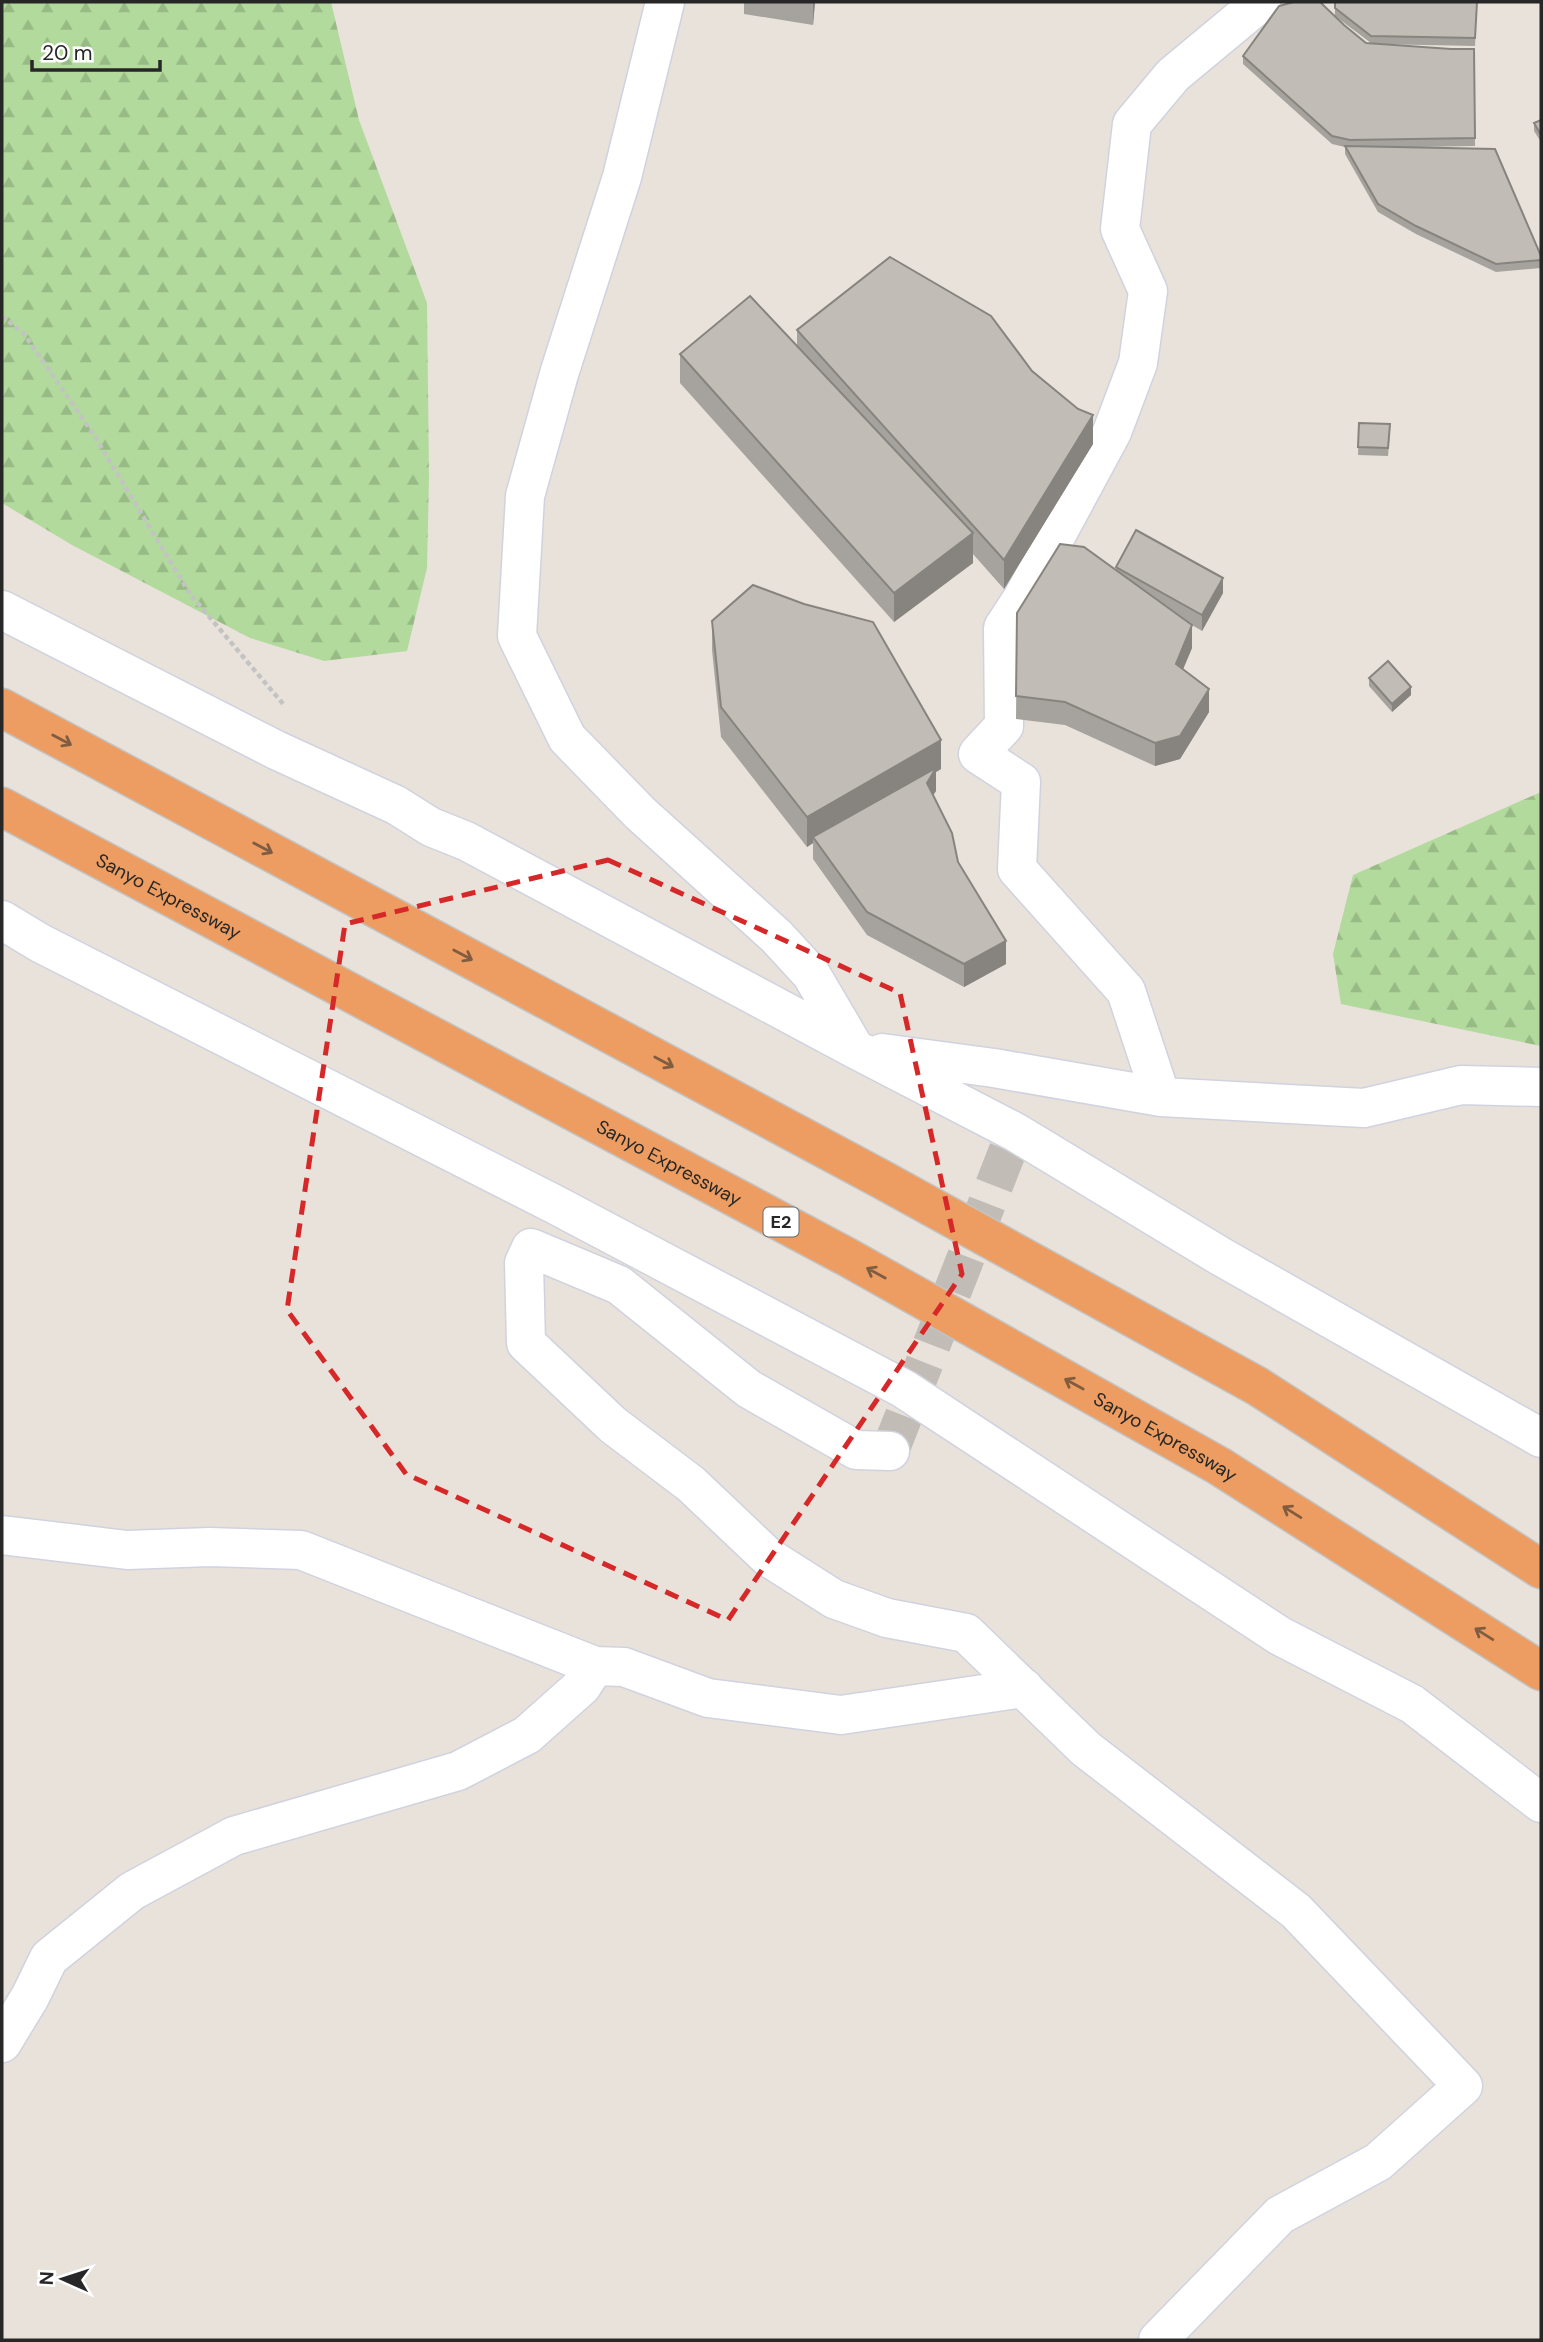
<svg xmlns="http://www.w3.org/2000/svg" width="1543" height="2342" viewBox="0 0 1543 2342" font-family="'DM Sans',sans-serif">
  <defs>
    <pattern id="forest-firs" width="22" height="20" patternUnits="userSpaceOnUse" patternTransform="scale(1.75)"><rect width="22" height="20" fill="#b1da9c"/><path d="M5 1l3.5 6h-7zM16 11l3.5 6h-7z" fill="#98bb86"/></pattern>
  </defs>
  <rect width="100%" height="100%" fill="#e8e2da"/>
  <path fill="url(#forest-firs)" d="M2,2H331L359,120L427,303L429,477L427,568L407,651L324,661L250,638L72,545L2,503Z
    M1541,792V1046L1341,1004L1333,954L1353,875Z"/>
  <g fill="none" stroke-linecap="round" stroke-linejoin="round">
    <path stroke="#c1bdb6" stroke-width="38" stroke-dasharray="38 19" stroke-linecap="butt" d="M890,1451L1015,1132"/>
    <g stroke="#d0d3df" stroke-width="41">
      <path id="minor" d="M665,2L622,177L559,374L525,496L517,636L567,738L640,813L777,937L811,974L855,1049
        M2,610L276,750L396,805L431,827L466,841L855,1049L1015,1132L1220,1256L1541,1438
        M882,1053L994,1068L1161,1097L1364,1108L1461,1085L1541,1087
        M1161,1097L1126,991L1017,869L1021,782L978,754L1004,726L1003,628L1022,599L1112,432L1138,363L1148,291L1120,229L1132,124L1173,75L1261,2
        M890,1451L856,1450L749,1389L619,1285L531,1248L524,1263L526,1343L613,1425L691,1484L768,1557L834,1599L887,1618L966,1633L1086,1749L1296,1911L1463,2086L1378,2162L1280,2215L1158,2340
        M2,1535L127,1550L210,1547L301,1550L595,1666
        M2,2043L30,1997L49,1958L132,1891L234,1836L458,1771L527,1735L582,1686L595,1666L624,1667L708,1698L841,1715L1024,1688"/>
    </g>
    <g stroke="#d0d3df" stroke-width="41">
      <path id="tertiary" d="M2,920L40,943L554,1204L904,1389L1280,1636L1412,1704L1541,1803"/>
    </g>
    <g stroke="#c3c3c3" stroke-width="41">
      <g id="motorway">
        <path d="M2,708L881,1179L1257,1386L1541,1569"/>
        <path id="s1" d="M2,807L847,1257L1219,1466L1541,1671"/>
      </g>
    </g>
    <path stroke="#c3c3c3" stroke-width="4.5" stroke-dasharray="5 3.5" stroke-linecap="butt" d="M2,316L24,334L92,432L190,594L284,705"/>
    <use href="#minor" stroke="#fff" stroke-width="38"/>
    <use href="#tertiary" stroke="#fff" stroke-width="38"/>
    <use href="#motorway" stroke="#ed9d61" stroke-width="38"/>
  </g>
  <path fill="#a6a29d" d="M744,2H815L813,25L744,14Z
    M1477,2L1475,46L1375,44L1451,49H1474L1475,146L1415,147L1541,256V268L1496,272L1416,234L1378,212L1345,154V147L1332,144L1243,64V56L1344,25L1366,43H1371L1335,16V8Z
    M1541,120V142L1534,131V123Z
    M797,330L1032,371L1093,444L1004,589L973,554V563L894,622L680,383V354L797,346Z
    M1359,423L1390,432L1388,456L1358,455Z
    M1116,567L1223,593L1202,631L1192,625V648L1183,669L1209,712L1180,759L1155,766L1065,725L1016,719L1017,613L1116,571Z
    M712,621L941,769L936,772V791L933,795L958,862L1006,964L964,987L867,935L813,859V843L807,847L721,737L712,650Z
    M1369,678L1411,695L1392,712L1369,686Z"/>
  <path fill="#87847f" d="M813,2H815L813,25Z
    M1093,415V444L1004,589V560Z
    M973,533V563L894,622V593Z
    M1223,578V593L1202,631V615Z
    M1192,625V648L1176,686V664Z
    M1411,687V695L1392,712V704Z
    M1209,689V712L1180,759L1155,766V743Z
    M941,740V769L936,772V791L927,805L813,837V843L807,847V817Z
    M1006,941V964L964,987V964Z"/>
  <path fill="#c1bcb6" stroke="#87847f" stroke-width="2" d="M1294,2H1320L1344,25L1366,43L1451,49H1474L1475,138L1350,140L1332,136L1243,56L1279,6Z
    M1335,2H1477L1475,38L1371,36L1335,8Z
    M1541,120V135L1534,123Z
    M1345,146L1495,149L1541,256V260L1496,264L1416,226L1378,204Z
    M890,257L991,316L1032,371L1078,409L1093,415L1004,560L797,330Z
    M750,296L973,533L894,593L680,354Z
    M1359,423L1390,424L1388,448L1358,447Z
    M1136,530L1223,578L1202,615L1116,567Z
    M1060,544L1084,547L1192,625L1176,664L1209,689L1180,736L1155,743L1065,702L1016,696L1017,613Z
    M753,585L804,604L873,622L941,740L807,817L721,707L712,621Z
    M1388,661L1411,687L1392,704L1369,678Z
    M936,768L927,783L952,833L958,862L1006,941L964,964L867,912L813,837Z"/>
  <defs><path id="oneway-shaft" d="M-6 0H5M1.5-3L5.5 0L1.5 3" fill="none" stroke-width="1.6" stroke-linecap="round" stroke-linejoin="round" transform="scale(1.75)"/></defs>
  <g stroke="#805c41">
    <use href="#oneway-shaft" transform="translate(62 740) rotate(28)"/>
    <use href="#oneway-shaft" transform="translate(263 848) rotate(28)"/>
    <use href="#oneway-shaft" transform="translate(463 955) rotate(28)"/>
    <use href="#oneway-shaft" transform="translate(664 1062) rotate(28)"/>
    <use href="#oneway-shaft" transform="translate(876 1273) rotate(-151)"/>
    <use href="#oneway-shaft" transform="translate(1074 1384) rotate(-151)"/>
    <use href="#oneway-shaft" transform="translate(1292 1512) rotate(-148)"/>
    <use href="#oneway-shaft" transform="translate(1484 1634) rotate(-148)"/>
  </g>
  <path fill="none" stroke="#d62828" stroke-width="5" stroke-dasharray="14 9" stroke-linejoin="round" d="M608,860L900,993L962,1274L728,1620L406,1474L287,1310L345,924Z"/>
  <g text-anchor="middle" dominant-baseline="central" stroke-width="7" stroke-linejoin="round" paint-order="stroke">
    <rect fill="#fff" stroke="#686868" stroke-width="2" x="763.5" y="1207.5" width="35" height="29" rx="5"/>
    <g font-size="18" font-weight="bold" fill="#272727">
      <text x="781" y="1222">E2</text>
    </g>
    <g font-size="19" fill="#272727" stroke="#fff">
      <text stroke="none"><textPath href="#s1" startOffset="189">Sanyo Expressway</textPath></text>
      <text stroke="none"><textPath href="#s1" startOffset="756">Sanyo Expressway</textPath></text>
      <text stroke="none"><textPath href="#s1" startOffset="1323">Sanyo Expressway</textPath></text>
    </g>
  </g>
  <rect width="1543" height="2342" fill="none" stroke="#272727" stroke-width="7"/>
  <g transform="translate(63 2279) rotate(273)" stroke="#ffffff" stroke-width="5" paint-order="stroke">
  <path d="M0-5L12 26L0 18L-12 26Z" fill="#272727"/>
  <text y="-10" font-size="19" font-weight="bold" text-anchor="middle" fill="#272727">N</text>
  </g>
  <path d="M32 60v10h128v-10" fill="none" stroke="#272727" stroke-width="3.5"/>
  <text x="42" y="60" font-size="21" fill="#272727" stroke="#ffffff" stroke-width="5" paint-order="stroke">20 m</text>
</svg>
